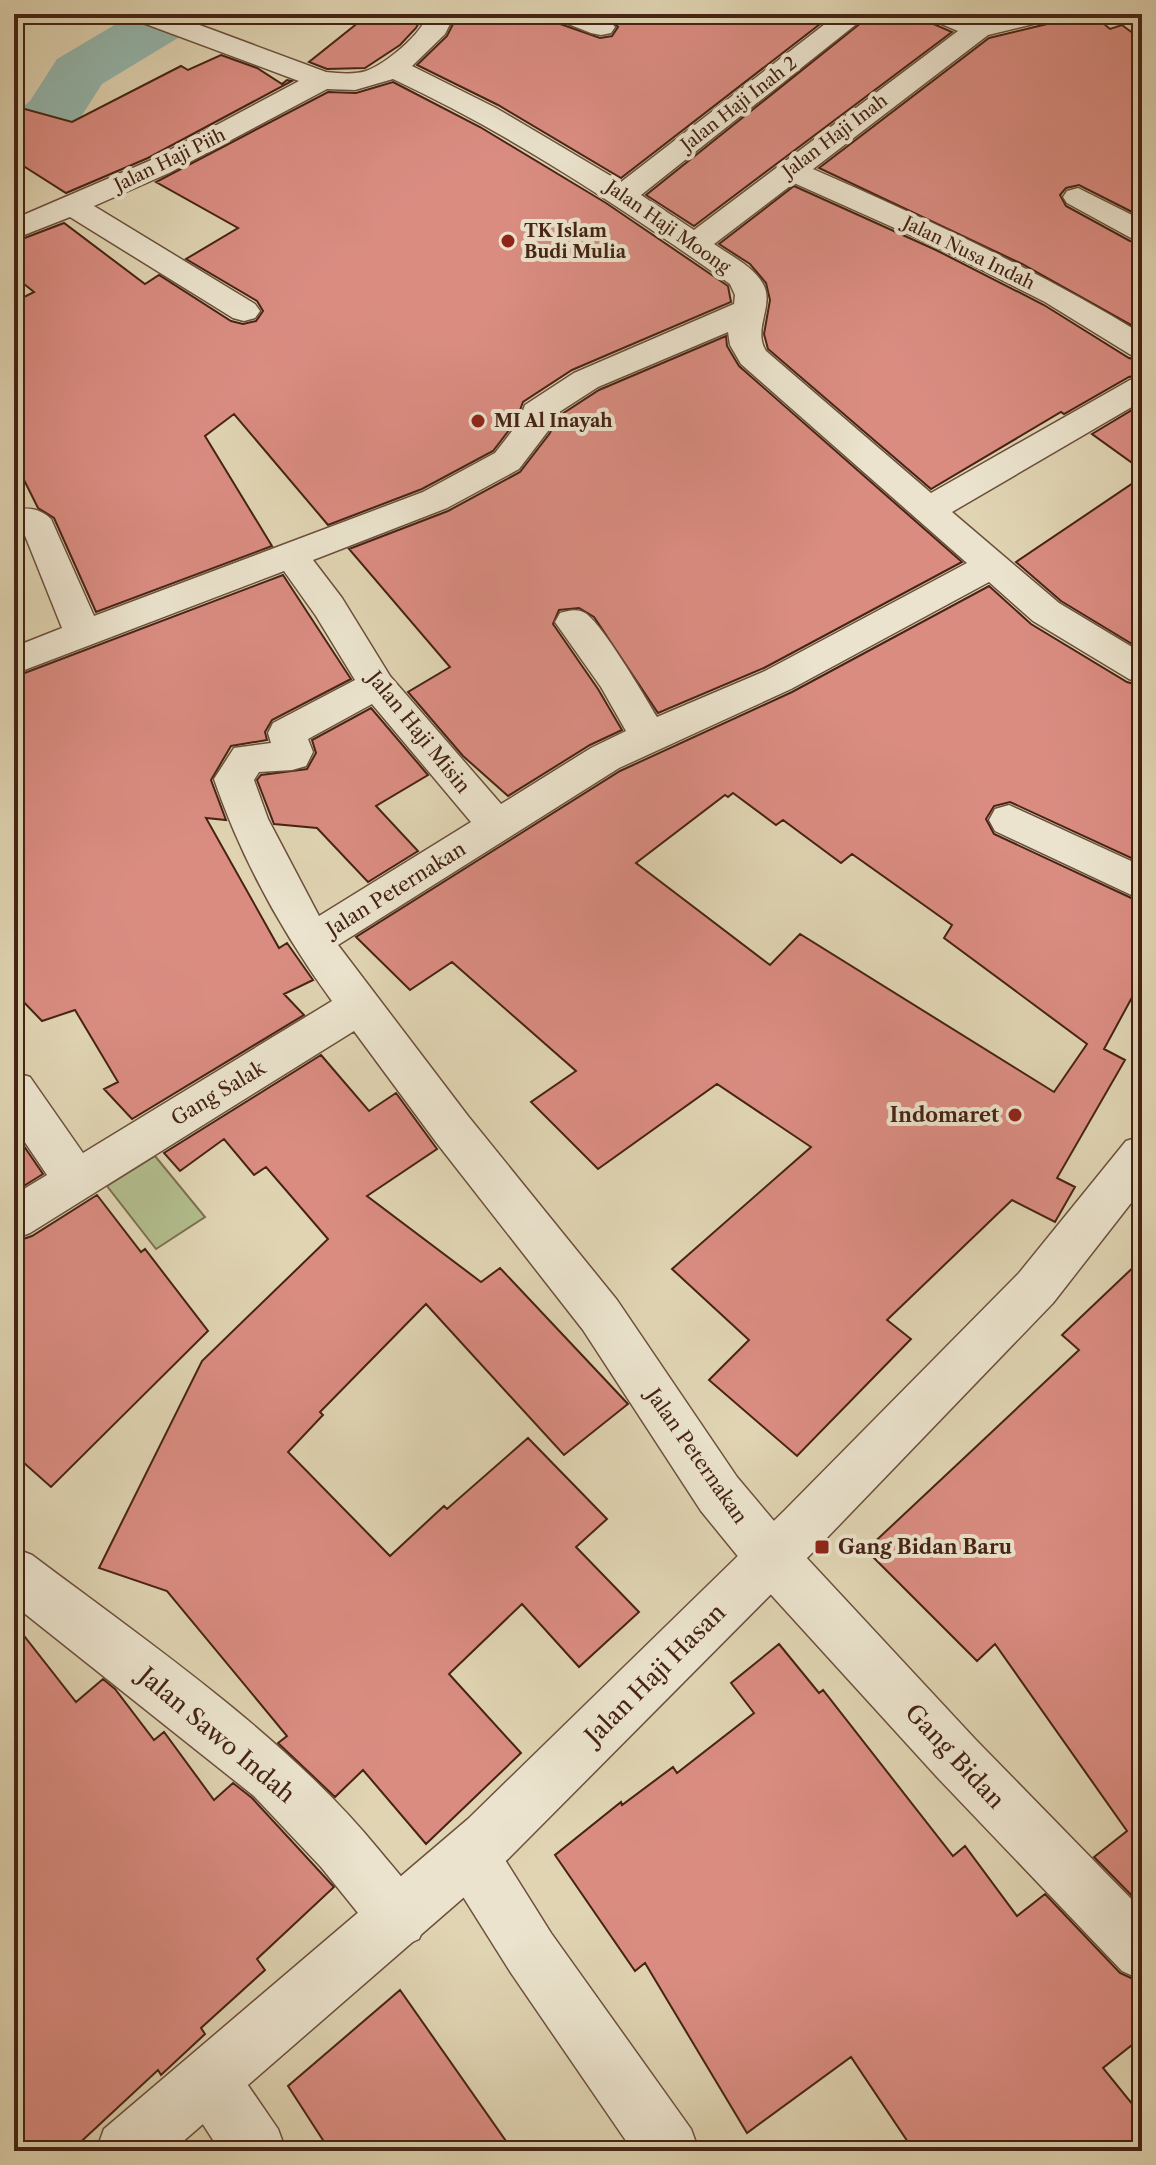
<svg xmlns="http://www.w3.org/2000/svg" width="1156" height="2165" viewBox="0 0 1156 2165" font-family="'Libre Caslon Text',serif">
  <rect width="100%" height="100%" fill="#e0d4b2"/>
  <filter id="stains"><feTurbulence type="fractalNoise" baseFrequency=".0025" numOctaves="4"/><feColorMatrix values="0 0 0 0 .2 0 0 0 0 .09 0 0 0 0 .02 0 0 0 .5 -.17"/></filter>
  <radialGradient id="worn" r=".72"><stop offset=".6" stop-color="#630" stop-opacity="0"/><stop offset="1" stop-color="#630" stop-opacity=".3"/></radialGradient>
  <path fill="#b2bd8d" stroke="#7c7050" stroke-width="2" d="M155,1156L205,1217L156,1249L107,1186Z"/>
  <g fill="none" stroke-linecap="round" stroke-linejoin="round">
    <path fill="#94b8ae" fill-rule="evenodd" d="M133,14H205L196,27L102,84L75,126L37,160L14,165V114L30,101L57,59Z"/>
  </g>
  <path fill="#da8c81" stroke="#462314" stroke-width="2" fill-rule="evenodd" d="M369,14H424L416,28L400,45L365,68L327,69L309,62Z
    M458,14H551L557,23L600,38L612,36L618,27L602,14H833L621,178L498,105L417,65L447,36Z
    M872,14H925L931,23L952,32L694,226L646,195Z
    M1057,14H1092L1110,29L1122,25L1142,40V217L1079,185L1066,188L1060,195L1066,206L1130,241L1142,244V331L1022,264L819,168L989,38L1051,23Z
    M221,55L257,68L282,84L287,80L292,81L148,158L66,193L14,160V106L72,122L181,66L188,70Z
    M393,82L480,127L606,203L728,286L731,302L572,370L523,402L516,421L493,451L422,489L328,525L234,414L205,436L272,546L96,612L54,518L38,508L24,480L14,420V302L34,292L14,276V242L64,223L145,284L159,275L231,321L243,324L256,321L263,311L257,301L186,259L238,228L156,182L328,92L356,93Z
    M794,186L936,250L1044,305L1129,358L1142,361V374L1129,377L1064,414L1061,412L931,489L768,349L764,334L770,300L766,283L750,264L719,244Z
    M726,336L727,346L739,366L962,562L764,668L658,713L594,617L579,608L559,610L553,624L598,689L622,730L590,745L508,796L463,756L408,692L450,667L349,549L448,511L520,472L550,433L556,418L599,390Z
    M1142,404V470L1092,434Z
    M1142,477V650L1061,601L1016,562Z
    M283,575L351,679L272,720L265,732L267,740L231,746L211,780L226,820L206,818L279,948L287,943L313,980L284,994L304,1015L132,1119L104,1089L118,1082L75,1010L42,1021L14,992V677Z
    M989,586L1031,624L1127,682L1142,686V863L1010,802L994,806L986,819L994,834L1142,903V979L1104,1049L1125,1060L1057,1178L1075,1187L1055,1222L1012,1200L887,1320L911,1339L797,1456L709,1380L749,1340L672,1269L811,1147L717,1084L598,1169L531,1102L576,1071L452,962L410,990L356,937L620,771L792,692ZM733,793L776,825L783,820L841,863L852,854L952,925L944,938L1087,1044L1054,1092L800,934L770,965L636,863L725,795L728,797Z
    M371,708L428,775L376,806L418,851L368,882L317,828L274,824L257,780L261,775L307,769L316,753L312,740Z
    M321,1055L369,1111L396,1093L437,1149L367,1196L481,1282L500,1268L628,1404L564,1455L426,1304L320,1412L323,1415L288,1452L390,1556L444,1506L447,1509L528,1438L607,1519L576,1547L639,1612L579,1667L522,1604L449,1674L521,1753L426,1844L363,1770L335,1797L278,1743L287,1736L167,1591L99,1568L202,1361L328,1239L266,1167L254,1175L224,1139L180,1171L164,1153Z
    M17,1136L43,1174L14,1192V1138Z
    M97,1195L141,1252L145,1249L208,1331L51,1487L14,1454V1242L32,1236Z
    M1142,1259V1906L1094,1857L1127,1831L995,1644L977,1661L866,1550L1079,1350L1062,1335Z
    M14,1623L76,1702L103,1679L115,1689L154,1740L164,1732L214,1800L233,1783L252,1798L334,1887L257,1959L265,1970L201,2028L205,2034L161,2075L158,2070L71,2151H14Z
    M779,1644L819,1693L823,1690L953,1856L965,1846L1017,1916L1045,1894L1120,1973L1142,1983V2037L1103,2068L1142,2116V2151H914L851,2057L747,2133L645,1963L635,1971L555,1855L621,1802L622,1805L673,1767L677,1773L754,1713L731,1683Z
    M400,1990L513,2151H330L288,2086Z"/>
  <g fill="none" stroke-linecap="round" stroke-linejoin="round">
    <g stroke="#6c4f3c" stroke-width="3">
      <path id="minor" d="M131,14H170L326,72C339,73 353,75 366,71C384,65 424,33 427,14H455L445,34L412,66L496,108L621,182L838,14H869L641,195L694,230L958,31L932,20L928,14H966L980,20L1006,14H1054L1050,20L988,35L813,169C926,219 1036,269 1142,334V358L1131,355L1045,302L937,247L794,183L714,244C731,256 753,266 763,284C775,305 752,329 766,351L931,493L1130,380L1142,377V401L952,512L1059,603L1142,653V683L1129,679L1033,621L989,582L791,689L619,768L338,945L468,1116L617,1300L737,1477L790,1540L975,1739L1142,1910V1980L1122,1971L937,1777L754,1576L701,1511L583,1330L436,1142L354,1031L30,1233L14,1239V1195L47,1175L14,1126V1072L30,1077L83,1153L332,1001C283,934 241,858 214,779L234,748L271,743L268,733L273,723L355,680L316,616L284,571L14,674V647L62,628L24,533H14V509C29,508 39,508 51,519L94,616L423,492L495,453L519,422L525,405L574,373L734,304L735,295L730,284C622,208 513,135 393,79L355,90L327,89L169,173L94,206L255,304L260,311L255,318L244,321L233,318L70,217L14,239V219L149,161L299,81L135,20ZM728,332L730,345L741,364L967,563L765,671L657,717C645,697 601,622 585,613C576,608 568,611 560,613L555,622L601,687L626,731L591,748L501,804L390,676L342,598L313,560L447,508L519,469L548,431L553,416L598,387ZM372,704L471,822L319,916L268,819L254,780L259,772L292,770L306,766L313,752L308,739Z
        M554,14C574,14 602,9 615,27L611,33L601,35L591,33L558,20Z
        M1123,14H1142V23L1127,20Z
        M1078,188L1142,220V241L1131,238L1067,203L1063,197L1067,191Z
        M1009,805L1142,866V900L995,831L989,820L995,809Z
        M14,1548L32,1555C149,1643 287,1737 379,1850C397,1872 417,1892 428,1919L419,1939L399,1948L379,1939L321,1867L254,1796L14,1605Z
        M470,1828L490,1836L551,1933L691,2129L699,2151H633L511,1973L450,1876L442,1856L450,1836Z
        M209,2050L230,2059L278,2129L286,2151H220L188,2101L179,2080L188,2059Z"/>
    </g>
    <g stroke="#6c4f3c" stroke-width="3">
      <path id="tertiary" d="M1142,1136V1189L1053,1303L820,1545L508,1859L172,2151H96L104,2129L468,1819L784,1511L1019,1273L1126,1141Z"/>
    </g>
    <use href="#minor" fill="#ebe3cd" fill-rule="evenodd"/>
    <use href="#tertiary" fill="#ebe3cd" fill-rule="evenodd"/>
  </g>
  <g fill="#8f2418" stroke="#ebe3cd" stroke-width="3">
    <circle cx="508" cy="241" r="8"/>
    <circle cx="478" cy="421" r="8"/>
    <circle cx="1015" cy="1115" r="8"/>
    <rect x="814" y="1539" width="16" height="16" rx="4"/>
  </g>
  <g text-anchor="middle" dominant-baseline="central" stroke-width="8" stroke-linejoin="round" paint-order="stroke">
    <g font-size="18" fill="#462314" stroke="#ebe3cd">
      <text transform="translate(739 104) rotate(-38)">Jalan Haji Inah 2</text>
      <text transform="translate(835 136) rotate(-37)">Jalan Haji Inah</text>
      <text transform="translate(170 160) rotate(-26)">Jalan Haji Piih</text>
      <text transform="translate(668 227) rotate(35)">Jalan Haji Moong</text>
      <text transform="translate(969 253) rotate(26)">Jalan Nusa Indah</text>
    </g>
    <g font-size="18" font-weight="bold" fill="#462314" stroke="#ebe3cd" text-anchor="start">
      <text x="524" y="231">TK Islam<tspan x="524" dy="21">Budi Mulia</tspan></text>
      <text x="494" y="421">MI Al Inayah</text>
    </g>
    <g font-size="20" fill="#462314" stroke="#ebe3cd">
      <text transform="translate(419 732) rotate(51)">Jalan Haji Misin</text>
      <text transform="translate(396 889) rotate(-32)">Jalan Peternakan</text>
      <text transform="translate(218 1093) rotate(-31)">Gang Salak</text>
      <text transform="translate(697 1456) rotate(55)">Jalan Peternakan</text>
    </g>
    <g font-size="20" font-weight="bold" fill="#462314" stroke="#ebe3cd" text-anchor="end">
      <text x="999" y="1115">Indomaret</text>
      <text x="838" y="1547" text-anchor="start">Gang Bidan Baru</text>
    </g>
    <g font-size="24" fill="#462314" stroke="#ebe3cd">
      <text transform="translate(655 1674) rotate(-45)">Jalan Haji Hasan</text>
      <text transform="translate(217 1735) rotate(40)">Jalan Sawo Indah</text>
      <text transform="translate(955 1756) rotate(47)">Gang Bidan</text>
    </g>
  </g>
  <rect width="1156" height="2165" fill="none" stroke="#e0d4b2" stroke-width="48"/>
  <rect x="16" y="16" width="1124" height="2133" fill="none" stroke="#462314" stroke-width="4"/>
  <rect x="24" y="24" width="1108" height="2117" fill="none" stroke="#462314" stroke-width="2"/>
  <rect width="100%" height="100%" filter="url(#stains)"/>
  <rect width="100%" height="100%" fill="url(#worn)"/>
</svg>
